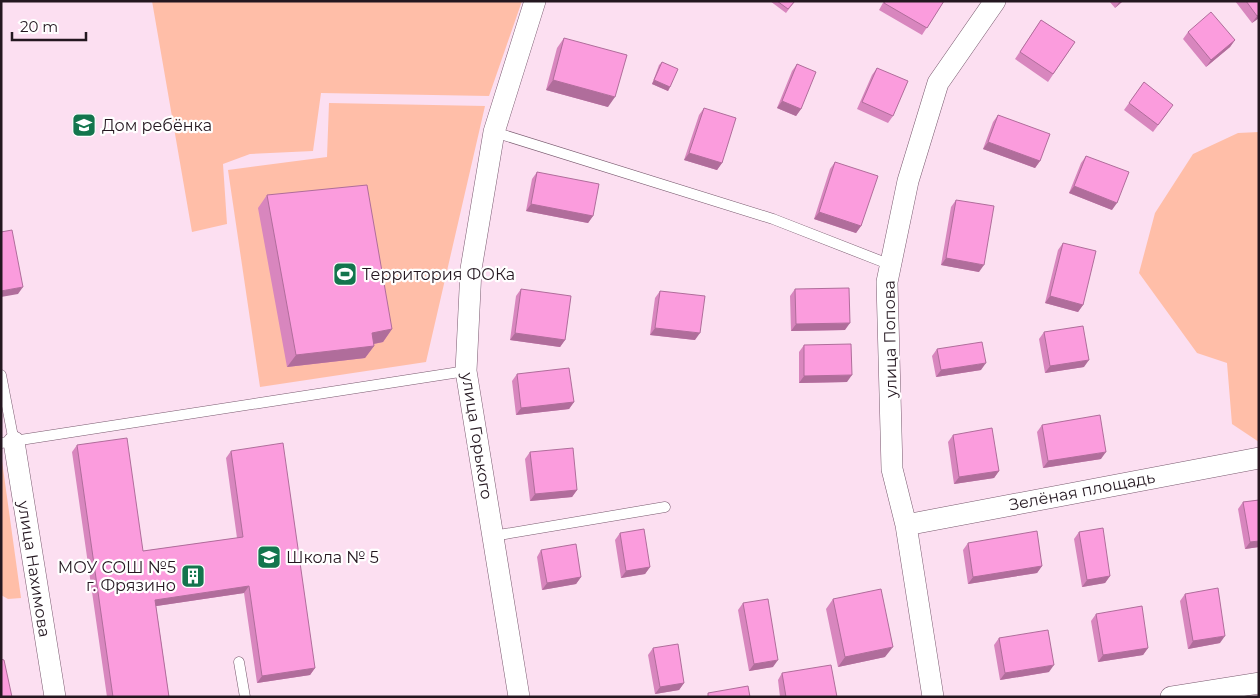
<svg xmlns="http://www.w3.org/2000/svg" width="1260" height="698" viewBox="0 0 1260 698" font-family="Montserrat,sans-serif">
  <rect width="100%" height="100%" fill="#fcdff1"/>
  <path fill="#ffbea8" d="M152,1H522L489,96L321,93L313,151L250,154L223,164L227,224L192,232Z
    M329,103L485,106L426,362L260,387L228,170L327,157Z
    M1259,132V442L1232,424L1227,363L1197,353L1139,273L1155,213L1193,154L1238,133Z
    M1,461H2L21,598L8,599L1,595Z"/>
  <g fill="none" stroke-linecap="round" stroke-linejoin="round">
    <g stroke="#795a6f" stroke-width="11">
      <path id="lane" d="M494,132L773,219L891,265
        M1,375L14,442
        M1,443L466,371
        M493,536L665,507
        M239,662L245,697"/>
    </g>
    <g stroke="#795a6f" stroke-width="22">
      <path id="street" d="M14,442L55,697
        M906,525L1259,458
        M519,697L466,371L471,269L494,132L535,1
        M933,697L906,525L892,469L887,282L908,181L938,83L995,1
        M1171,697L1259,683"/>
    </g>
    <use href="#lane" stroke="#fff" stroke-width="10"/>
    <use href="#street" stroke="#fff" stroke-width="21"/>
  </g>
  <path fill="#d886be" d="M770,1H795L786,13Z
    M884,1H944L922,35L879,10Z
    M1109,1H1123L1115,8Z
    M1235,1H1259V18L1252,23Z
    M1041,20L1075,42L1048,82L1015,59Z
    M1188,32L1235,40L1230,47L1206,67L1183,39Z
    M564,38L608,107L546,90L557,48Z
    M662,62L670,87L668,91L652,84L659,65Z
    M797,64L801,109L796,116L777,108L792,71Z
    M877,68L893,116L888,123L857,109L872,75Z
    M1144,82L1168,112L1153,132L1124,110Z
    M704,108L722,163L717,170L684,160L699,115Z
    M998,115L1040,161L1035,168L983,149L993,122Z
    M1086,156L1112,210L1069,193L1081,163Z
    M835,162L861,226L856,233L814,219L830,169Z
    M537,172L593,216L588,223L526,211L532,179Z
    M267,195L392,329L383,342L374,344V346L365,358L287,367L258,208Z
    M956,200L979,272L941,265L951,207Z
    M1063,243L1083,305L1078,312L1045,303L1058,250Z
    M521,289L565,340L560,347L510,340L516,296Z
    M795,289L845,330L791,331L790,296Z
    M660,291L695,340L650,335L655,298Z
    M1044,332L1084,367L1045,373L1039,339Z
    M804,345L847,382L799,383V352Z
    M937,349L981,370L936,377L932,356Z
    M517,374L574,402L569,409L516,415L512,381Z
    M1042,425L1101,459L1043,468L1037,432Z
    M953,435L999,471L994,478L954,484L948,442Z
    M77,445L143,551L237,538L226,458L231,451L315,668L310,675L257,683L244,593L156,606L169,697H107L72,452Z
    M530,452L577,490L572,497L530,501L525,459Z
    M1259,500V547L1245,549L1238,509L1243,502Z
    M1079,532L1110,576L1105,583L1082,587L1074,539Z
    M620,533L650,567L645,574L621,578L615,540Z
    M968,543L1042,566L1037,573L968,584L963,550Z
    M541,550L581,577L576,584L542,590L537,557Z
    M1185,594L1220,643L1188,649L1180,601Z
    M833,599L885,657L838,667L826,609Z
    M743,603L773,667L749,671L738,610Z
    M1096,614L1148,648L1143,655L1098,662L1091,621Z
    M999,638L1049,672L1000,680L994,645Z
    M653,648L684,683L679,690L655,694L648,655Z
    M782,673L837,697H780L778,680Z"/>
  <path fill="#b06d9b" d="M1120,1H1123L1115,8Z
    M1259,15V18L1252,23L1257,16Z
    M1235,40L1230,47L1206,67L1211,60Z
    M553,80L615,97L608,107L546,90Z
    M654,80L670,87L668,91L652,84Z
    M782,101L801,109L796,116L777,108Z
    M988,142L1040,161L1035,168L983,149Z
    M689,153L722,163L717,170L684,160Z
    M1074,186L1117,203L1112,210L1069,193Z
    M531,204L593,216L588,223L526,211Z
    M819,212L861,226L856,233L814,219Z
    M946,258L984,265L979,272L941,265Z
    M23,287L18,294L1,297V291Z
    M1050,296L1083,305L1078,312L1045,303Z
    M850,323L845,330L791,331L796,324Z
    M655,328L700,333L695,340L650,335Z
    M392,329L383,342L363,346L372,333Z
    M515,333L565,340L560,347L510,340Z
    M374,346L365,358L287,367L296,355Z
    M1089,360L1084,367L1045,373L1050,366Z
    M986,363L981,370L936,377L941,370Z
    M852,375L847,382L799,383L804,376Z
    M574,402L569,409L516,415L521,408Z
    M1106,452L1101,459L1043,468L1048,461Z
    M999,471L994,478L954,484L959,477Z
    M577,490L572,497L530,501L535,494Z
    M1259,541V547L1245,549L1250,542Z
    M1042,566L1037,573L968,584L973,577Z
    M650,567L645,574L621,578L626,571Z
    M1110,576L1105,583L1082,587L1087,580Z
    M581,577L576,584L542,590L547,583Z
    M249,586L244,593L150,607L155,600Z
    M1225,636L1220,643L1188,649L1193,641Z
    M893,647L885,657L838,667L845,657Z
    M1148,648L1143,655L1098,662L1103,655Z
    M778,660L773,667L749,671L754,664Z
    M1054,665L1049,672L1000,680L1005,673Z
    M315,668L310,675L257,683L262,676Z
    M684,683L679,690L655,694L660,687Z"/>
  <path fill="#fb9cdd" stroke="#b06d9b" d="M777,1H795L788,9Z
    M885,1H944L927,28L884,3Z
    M1246,1H1259V15L1257,16Z
    M1211,12L1235,40L1211,60L1188,32Z
    M1041,20L1075,42L1053,74L1020,52Z
    M564,38L627,55L615,97L553,80Z
    M662,62L678,69L670,87L654,80Z
    M797,64L816,72L801,109L782,101Z
    M877,68L908,81L893,116L862,102Z
    M1144,82L1173,105L1158,125L1129,103Z
    M704,108L736,118L722,163L689,153Z
    M998,115L1050,134L1040,161L988,142Z
    M1086,156L1129,172L1117,203L1074,186Z
    M835,162L878,176L861,226L819,212Z
    M537,172L599,184L593,216L531,204Z
    M367,185L392,329L372,333L374,346L296,355L267,195Z
    M956,200L994,206L984,265L946,258Z
    M12,230L23,287L1,291V232Z
    M1063,243L1096,251L1083,305L1050,296Z
    M849,288L850,323L796,324L795,289Z
    M521,289L571,296L565,340L515,333Z
    M660,291L705,296L700,333L655,328Z
    M1083,326L1089,360L1050,366L1044,332Z
    M982,342L986,363L941,370L937,349Z
    M851,344L852,375L804,376V345Z
    M569,368L574,402L521,408L517,374Z
    M1100,415L1106,452L1048,461L1042,425Z
    M992,428L999,471L959,477L953,435Z
    M127,438L143,551L243,537L231,451L283,443L315,668L262,676L249,586L155,600L169,697H113L77,445Z
    M573,448L577,490L535,494L530,452Z
    M1259,500V541L1250,542L1243,502Z
    M1103,528L1110,576L1087,580L1079,532Z
    M644,529L650,567L626,571L620,533Z
    M1037,531L1042,566L973,577L968,543Z
    M576,544L581,577L547,583L541,550Z
    M1218,588L1225,636L1193,641L1185,594Z
    M881,589L893,647L845,657L833,599Z
    M768,599L778,660L754,664L743,603Z
    M1142,606L1148,648L1103,655L1096,614Z
    M1048,630L1054,665L1005,673L999,638Z
    M678,644L684,683L660,687L653,648Z
    M1,659L4,660L12,697H1Z
    M831,665L837,697H786L782,673Z
    M748,686L750,697H708V693Z"/>
  <defs>
    <g id="school-square" transform="scale(1.25)"><rect x="-9" y="-9" width="18" height="18" rx="4" fill="#13754d" stroke="#fff"/><path d="M0-5L7-2L0 1L-7-2ZM-4 1L0 2.5L4 1V4Q0 6-4 4Z" fill="#fff"/></g>
    <g id="stadium-square" transform="scale(1.25)"><rect x="-9" y="-9" width="18" height="18" rx="4" fill="#13754d" stroke="#fff"/><path d="M0-5a6.5 5 0 1 0 0 10a6.5 5 0 1 0 0-10ZM-3.5-1.8h7v3.6h-7Z" fill="#fff"/></g>
    <g id="building-square" transform="scale(1.25)"><rect x="-9" y="-9" width="18" height="18" rx="4" fill="#13754d" stroke="#fff"/><path d="M-4-6H4V6H1V3H-1V6H-4ZM-2.5-4.3h1.7v1.8h-1.7ZM.8-4.3h1.7v1.8H.8ZM-2.5-1h1.7V.8h-1.7ZM.8-1h1.7V.8H.8Z" fill="#fff"/></g>
  </defs>
  <g fill-rule="evenodd">
    <use href="#school-square" x="84" y="125"/>
    <use href="#stadium-square" x="345" y="274"/>
    <use href="#school-square" x="269" y="557"/>
    <use href="#building-square" x="193" y="576"/>
  </g>
  <g text-anchor="middle" dominant-baseline="central" stroke-width="4.5" stroke-linejoin="round" paint-order="stroke">
    <g font-size="16" fill="#241720" stroke="#fff" text-anchor="start">
      <text x="102" y="125">Дом ребёнка</text>
      <text x="362" y="274">Территория ФОКа</text>
      <text x="286" y="557">Школа № 5</text>
      <text x="176" y="567" text-anchor="end">МОУ СОШ №5<tspan x="176" dy="18">г. Фрязино</tspan></text>
    </g>
    <g font-size="16" fill="#241720" stroke="#fff">
      <text transform="translate(890 339) rotate(-91)">улица Попова</text>
      <text transform="translate(477 436) rotate(81)">улица Горького</text>
      <text transform="translate(1082 491) rotate(-11)">Зелёная площадь</text>
      <text transform="translate(34 569) rotate(81)">улица Нахимова</text>
    </g>
  </g>
  <rect width="1260" height="698" fill="none" stroke="#241720" stroke-width="5"/>
  <path d="M12 32v8h74v-8" fill="none" stroke="#241720" stroke-width="2.5"/>
  <text x="20" y="32" font-size="15" fill="#241720" stroke="#ffffff" stroke-width="4" paint-order="stroke">20 m</text>
</svg>
